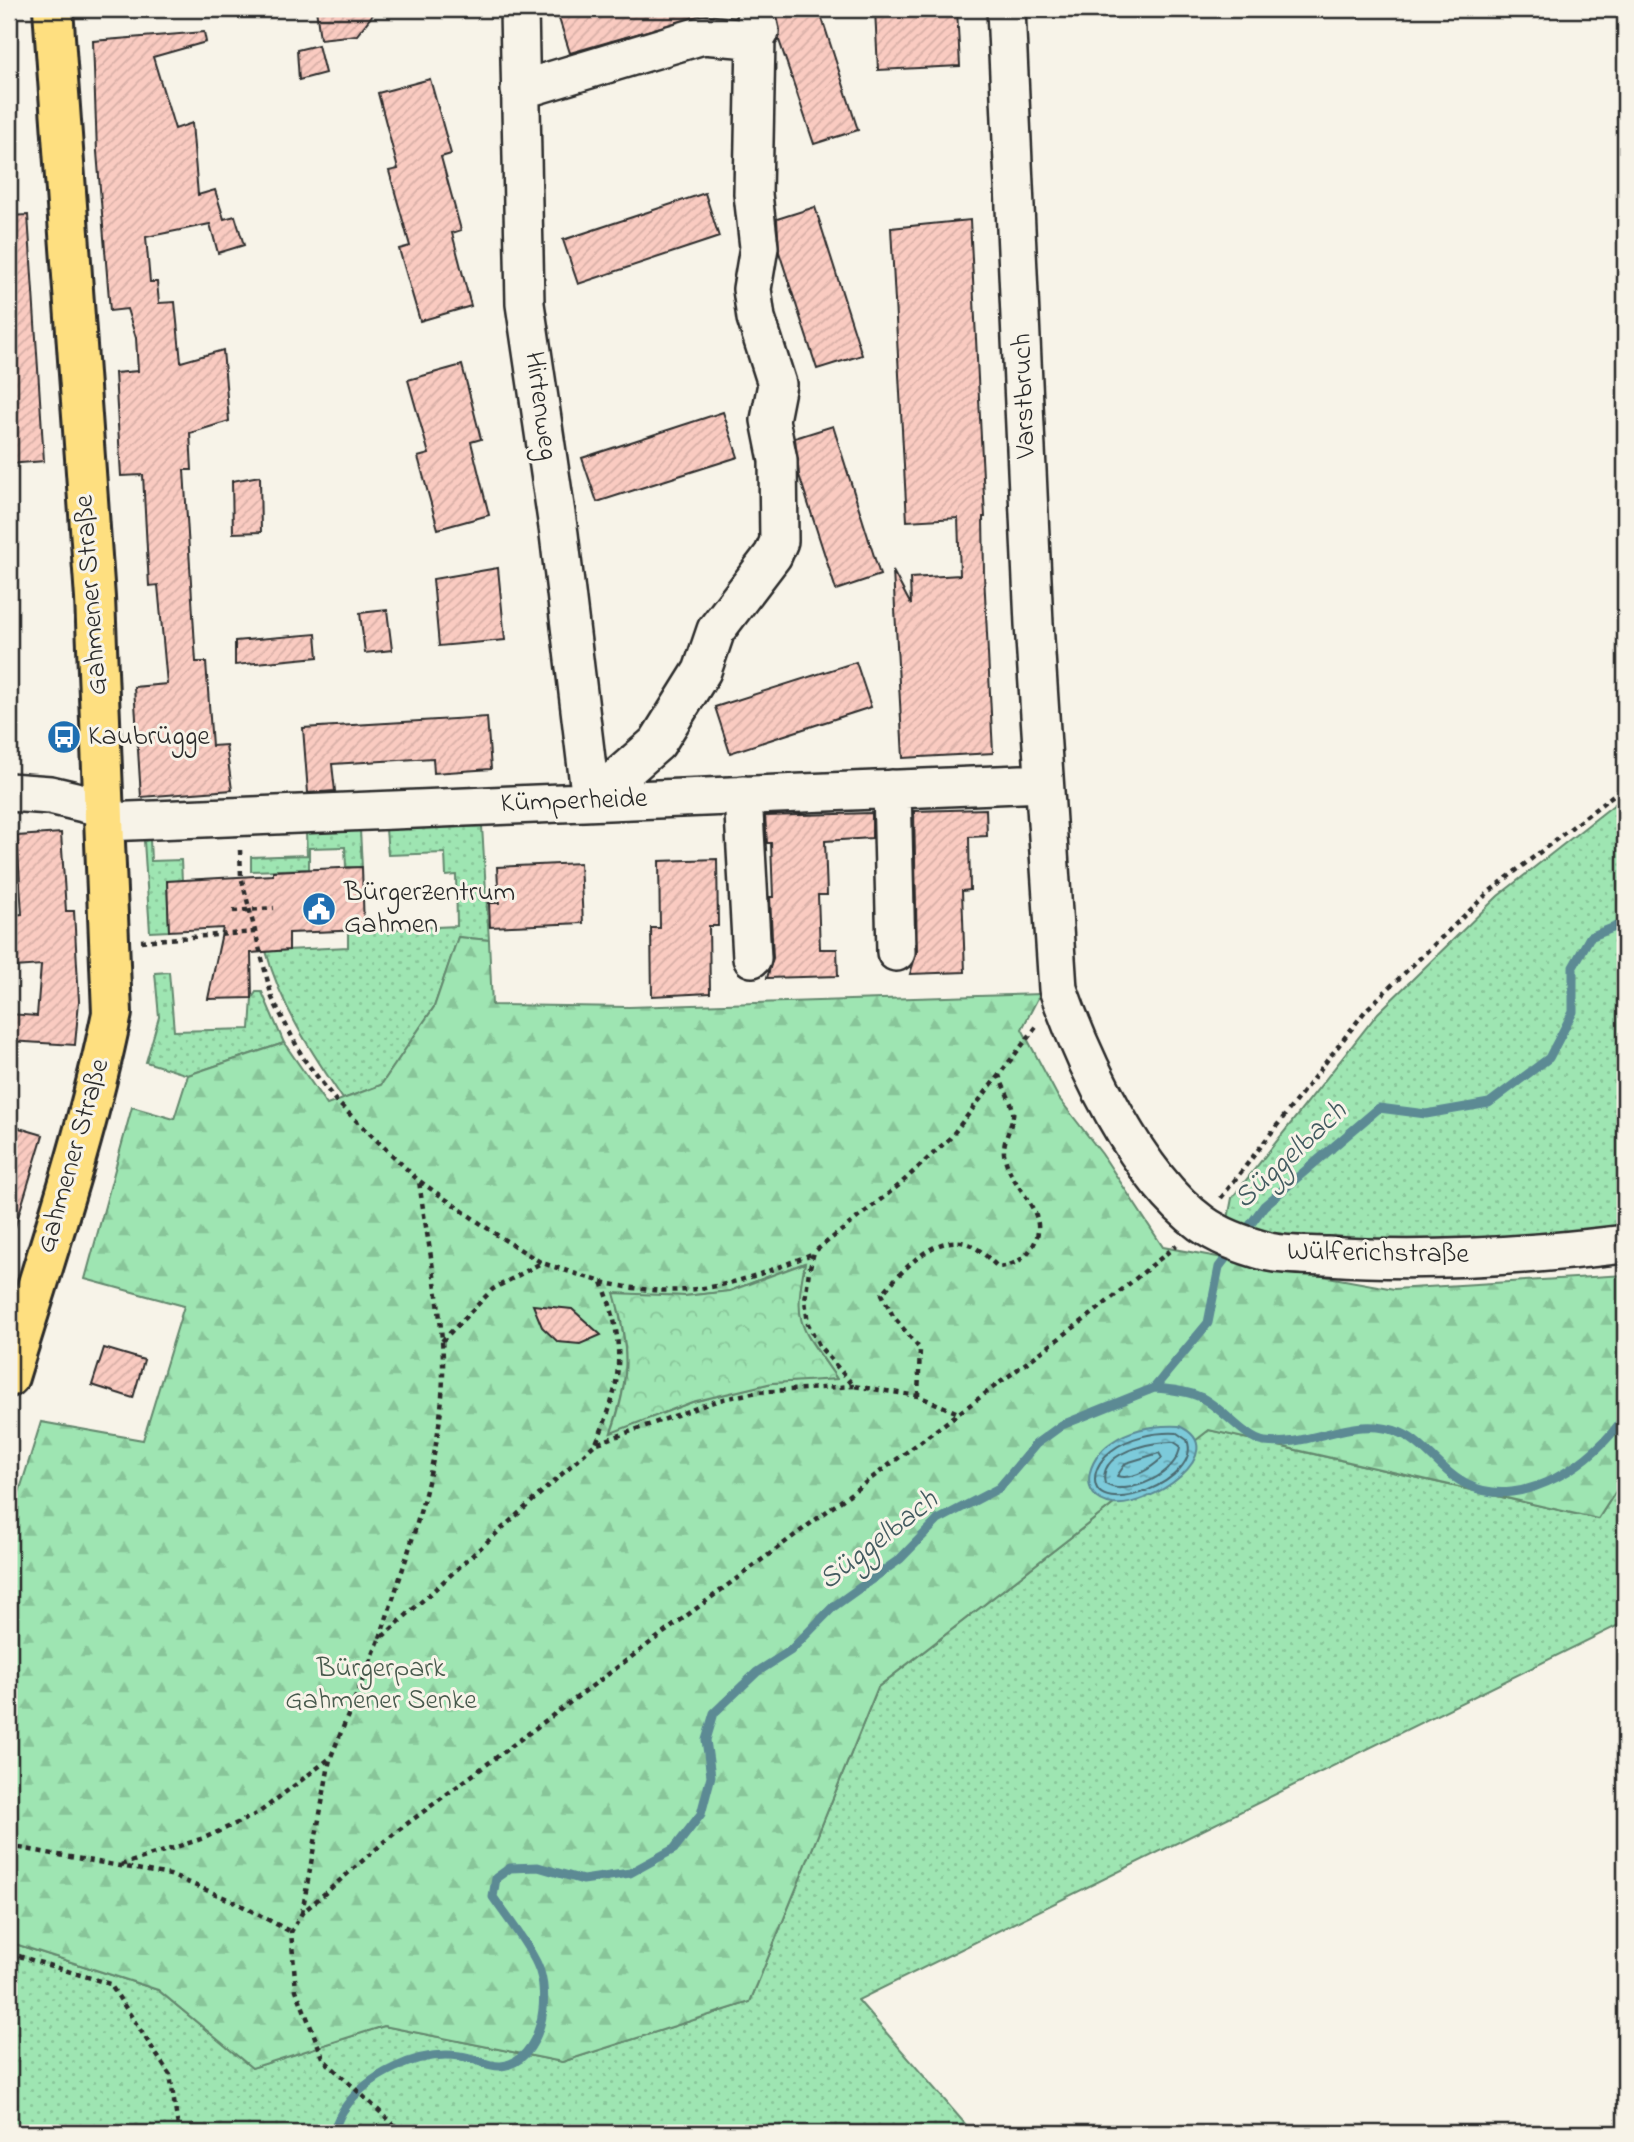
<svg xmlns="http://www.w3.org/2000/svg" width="1634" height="2142" viewBox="0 0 1634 2142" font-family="'Indie Flower',sans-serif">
  <defs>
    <pattern id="grass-dots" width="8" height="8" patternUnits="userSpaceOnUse" patternTransform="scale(1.75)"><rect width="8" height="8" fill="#9ee5b2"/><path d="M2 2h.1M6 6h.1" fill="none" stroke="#88c599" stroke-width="1.8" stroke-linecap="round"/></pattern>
    <pattern id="forest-firs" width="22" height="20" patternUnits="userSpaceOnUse" patternTransform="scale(1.75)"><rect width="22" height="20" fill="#9ee5b2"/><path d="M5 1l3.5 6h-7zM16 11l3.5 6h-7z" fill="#88c599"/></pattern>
    <pattern id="park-crowns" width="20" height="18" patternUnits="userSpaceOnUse" patternTransform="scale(1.75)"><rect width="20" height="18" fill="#9ee5b2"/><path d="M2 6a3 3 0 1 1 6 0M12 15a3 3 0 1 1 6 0" fill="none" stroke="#88c599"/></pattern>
    <pattern id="water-ripples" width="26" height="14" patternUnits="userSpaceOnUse" patternTransform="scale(1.75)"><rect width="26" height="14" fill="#7ccada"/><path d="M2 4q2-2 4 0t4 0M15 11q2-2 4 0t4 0" fill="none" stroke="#66a4b1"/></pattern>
    <pattern id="building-hatch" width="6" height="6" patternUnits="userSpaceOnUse" patternTransform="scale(1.75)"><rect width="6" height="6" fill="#facbc1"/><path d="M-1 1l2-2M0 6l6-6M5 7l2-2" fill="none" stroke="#d6aea6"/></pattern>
  </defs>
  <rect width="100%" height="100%" fill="#f7f3e8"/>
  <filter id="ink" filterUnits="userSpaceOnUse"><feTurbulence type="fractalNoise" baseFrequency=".0143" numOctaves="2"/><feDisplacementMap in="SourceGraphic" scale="14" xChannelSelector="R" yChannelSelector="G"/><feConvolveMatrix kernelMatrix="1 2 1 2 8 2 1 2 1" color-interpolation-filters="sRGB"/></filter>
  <g filter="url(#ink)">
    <path fill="url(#grass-dots)" stroke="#64886e" stroke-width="2" d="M1625,796V1242L1275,1244L1227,1224L1232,1198L1378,1013L1498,896Z
      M482,826L489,940L458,937L434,1007L381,1085L343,1099C311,1051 281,1007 266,951L348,947V931L457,926L456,875L446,876L445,853L388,855L386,829Z
      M360,830L362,867H346L345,847L309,848V869L251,871V857L307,855L306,833Z
      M150,839L151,861L181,860L182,881L167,882L169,931L150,932L144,841Z
      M169,972L174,1031L250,1029L252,998L256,992H262L284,1043L188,1075L146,1062L159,1017L155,973Z
      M1209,1430L1598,1519L1625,1477V1622L858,2000L973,2133H9V1942L158,1990L252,2068L384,2026L562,2062L750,2002L878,1687Z"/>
    <path fill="url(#forest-firs)" stroke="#64886e" stroke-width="2" fill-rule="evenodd" d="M458,937L489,940L492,1005L629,1007L1040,994L1022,1029L1058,1097L1102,1154L1163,1247L1394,1289L1625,1275V1477L1598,1519L1209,1430L878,1687L750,2002L562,2062L384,2026L252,2068L158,1990L9,1942V1525L41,1422L143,1440L184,1306L85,1279L132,1107L174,1119L188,1075L284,1043L327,1105L381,1085L434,1007ZM804,1263L797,1304L803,1329L836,1378L772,1383L692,1402L611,1432C632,1372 628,1353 615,1294L685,1296L730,1291Z"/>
    <path fill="url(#park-crowns)" stroke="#64886e" stroke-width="2" d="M805,1263C792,1326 802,1328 837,1379L772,1383L692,1402L611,1433C630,1381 630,1347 614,1293L685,1296L730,1291Z"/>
    <path fill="url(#water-ripples)" stroke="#5c8a94" stroke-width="2" d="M1179,1426C1235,1451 1149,1509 1113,1504C1076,1498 1087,1458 1112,1442C1131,1429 1156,1425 1179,1426Z"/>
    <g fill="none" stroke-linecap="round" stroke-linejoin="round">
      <path stroke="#4b6b71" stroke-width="2" d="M1177,1433L1187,1440C1204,1480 1094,1522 1095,1479C1095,1468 1103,1457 1111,1451C1129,1437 1154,1432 1177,1433Z
        M1174,1442L1180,1446C1179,1473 1128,1498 1105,1484C1097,1452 1152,1441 1174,1442Z
        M1159,1453L1162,1458C1150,1469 1133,1480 1117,1476L1126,1463Z"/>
      <path stroke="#5c8a94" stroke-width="9" d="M1242,1236L1264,1206L1379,1108L1426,1114L1489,1103L1549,1058L1573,1012V967L1590,937L1625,923
        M1154,1388C1169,1389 1187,1391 1200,1397C1221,1406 1246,1440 1265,1442C1311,1448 1355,1413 1401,1433C1426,1444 1443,1474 1468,1485C1523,1512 1597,1461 1625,1415
        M332,2133C336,2126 339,2116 344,2109C367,2075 418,2050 460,2056C473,2057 488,2067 501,2066C542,2062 552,1995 537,1964C526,1941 508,1919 493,1897L496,1878L510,1868L538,1867L583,1880L630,1873L674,1849L701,1814L711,1776L706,1740L714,1713L757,1672L790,1651L833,1607L900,1559L938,1520L999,1488L1036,1444L1062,1425L1154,1388L1208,1323L1219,1267L1232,1250"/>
    </g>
    <path fill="url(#building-hatch)" stroke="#2b2b2b" stroke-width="2" d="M316,9H377L357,35L320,39Z
      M556,9H706L707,14L570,53Z
      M776,9H819L858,130L814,144L779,40Z
      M875,9H957L960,66L878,70Z
      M204,32L206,42L153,57L175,129L192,123L198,195L215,190L224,219L235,216L244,245L218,253L210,224L146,237L150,282H157L159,303L175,302L181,362L223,350L229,421L190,433L192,470H184L196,662H206L212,746L226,745L232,790L141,797L134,687L167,684L158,585L149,586L143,475L121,476L115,373L138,371L136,338L127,309L110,311L97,152L93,41Z
      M318,45L325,73L299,80L297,50Z
      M430,79L451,154L441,157L461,230L452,233L471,306L420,321L399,249L410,246L389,171L398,169L378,93Z
      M705,193L719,237L578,284L563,240Z
      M815,207L862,355L817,369L779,252L777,219Z
      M28,215L44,461L9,464V216Z
      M970,220L985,517H983L984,574L993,753L903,758L893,571L911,605L910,578L960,575L958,518L907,521L891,228Z
      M462,365L481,439L471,442L489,515L438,529L418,457L429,454L408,380Z
      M723,412L738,457L597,502L582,458Z
      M833,426L880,575L836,590L799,475L795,438Z
      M260,476L261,532L233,533L232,481Z
      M498,568L505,640L439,646L433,579Z
      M387,610L392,650L365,653L360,613Z
      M316,634L318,657L235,665V641Z
      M856,662L871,707L730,753L715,707Z
      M487,717L491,769L434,773L433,758L332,764L335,791L308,793L303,728Z
      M986,809L987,836L969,837L970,890L962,891L965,972L910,974L917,951L914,811Z
      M872,813V838L825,841L827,895H818L820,949H837L838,976L767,978L773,958L770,897H773L771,843H767L765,816Z
      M61,833L66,911H74L79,1001L75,1045L9,1041V1014L37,1016L41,965L15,967L12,915L22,914L17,836Z
      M717,859L718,926H709L710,993L652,996L651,928H660L659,861Z
      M580,863L583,923L490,927L489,903H499L497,867Z
      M362,867L364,930L289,933V950L251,953L252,998L208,999L223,928L169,931L167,881L273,875V871Z
      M9,1125L43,1135L15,1227L9,1226Z
      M533,1305L572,1309L601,1335L580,1344L558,1342L542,1327Z
      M104,1348L144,1360L133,1398L92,1385Z"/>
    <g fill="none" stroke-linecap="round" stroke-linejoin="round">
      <g stroke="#2b2b2b" stroke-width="42">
        <path id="minor" d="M519,9L525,304L559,534L591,801
          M1006,9L1034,624L1058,989C1084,1063 1137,1176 1201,1223C1220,1237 1246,1246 1269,1252C1288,1256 1309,1255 1328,1256C1426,1263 1527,1256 1625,1244
          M520,90L703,35L750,39L760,32L755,9
          M892,789L896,952
          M9,792L50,795L105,808
          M743,795L752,958
          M591,801L657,743L702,671L716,630L773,555L779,541L778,460L770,420L777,384L756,318L752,289L759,247L753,194L756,37
          M106,822L1043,783"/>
      </g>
      <g stroke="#2b2b2b" stroke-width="44">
        <path id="major" d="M9,1377C46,1256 87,1136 112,1013L95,598L53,9"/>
      </g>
      <path stroke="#2b2b2b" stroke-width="4.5" stroke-dasharray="5 5" stroke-linecap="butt" d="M240,850L241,876L272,998L303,1058L336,1101L418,1180L500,1237L542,1263L602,1282C626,1344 623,1383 596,1443
        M233,911L274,908
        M141,941L255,932
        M1221,1198L1366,1010L1490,891L1625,786
        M602,1282C687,1302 736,1285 814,1253
        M442,1341L493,1289L541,1263
        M918,1396L920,1349L893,1316L882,1294C902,1271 938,1228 973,1246C982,1251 990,1260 998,1267C1011,1266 1022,1261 1030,1250C1057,1214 1009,1190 1004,1153C1003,1140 1011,1129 1013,1116C1015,1106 1002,1086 999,1075
        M956,1412L918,1396L854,1386L820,1347L808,1324L805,1300L809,1271L814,1252L898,1186L950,1138L1037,1026
        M380,1638C411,1542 450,1443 442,1340C438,1287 426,1234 419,1181
        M9,1846L170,1875L235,1902L291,1932
        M121,1865L204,1838L257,1814L329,1759
        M302,1913L330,1759L379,1640L595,1444L719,1400L757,1392L854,1386
        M9,1953L110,1984L170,2075L179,2133
        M403,2133L324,2060L296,1990L291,1932L302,1913L396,1832L1092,1314L1177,1245"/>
      <use href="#minor" stroke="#f7f3e8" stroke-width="37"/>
      <use href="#major" stroke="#fedf80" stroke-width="38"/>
    </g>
  </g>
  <defs>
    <g id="bus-disc" transform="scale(1.75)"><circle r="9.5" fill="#1f6fb2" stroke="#f7f3e8"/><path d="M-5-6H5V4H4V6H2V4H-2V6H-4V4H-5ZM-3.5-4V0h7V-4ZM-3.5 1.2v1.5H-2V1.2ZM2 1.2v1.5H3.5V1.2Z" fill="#fff"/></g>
    <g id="civic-disc" transform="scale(1.75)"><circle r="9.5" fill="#1f6fb2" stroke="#f7f3e8"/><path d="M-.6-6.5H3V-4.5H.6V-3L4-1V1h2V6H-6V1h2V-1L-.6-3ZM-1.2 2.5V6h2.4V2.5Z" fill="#fff"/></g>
  </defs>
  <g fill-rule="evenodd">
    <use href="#bus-disc" x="64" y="737"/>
    <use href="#civic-disc" x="319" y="909"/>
  </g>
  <g text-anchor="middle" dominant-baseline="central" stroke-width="6" stroke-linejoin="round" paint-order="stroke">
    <g font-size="28" fill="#2b2b2b" stroke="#f7f3e8">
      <text transform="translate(1025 396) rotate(-92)">Varstbruch</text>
      <text transform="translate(540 406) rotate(82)">Hirtenweg</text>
      <text transform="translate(92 595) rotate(-94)">Gahmener Straße</text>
      <text transform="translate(574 802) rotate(-2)">Kümperheide</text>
      <text transform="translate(74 1156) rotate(-74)">Gahmener Straße</text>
      <text transform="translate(1378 1254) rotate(1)">Wülferichstraße</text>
    </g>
    <g font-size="28" fill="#2b2b2b" stroke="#f7f3e8" text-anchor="start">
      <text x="88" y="737">Kaubrügge</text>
      <text x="344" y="893">Bürgerzentrum<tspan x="344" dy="32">Gahmen</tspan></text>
    </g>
    <g font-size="28" fill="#485a4d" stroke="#f7f3e8">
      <text x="381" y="1669">Bürgerpark<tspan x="381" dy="32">Gahmener Senke</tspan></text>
    </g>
    <g font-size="30" font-style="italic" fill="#435b60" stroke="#f7f3e8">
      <text transform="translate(1291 1156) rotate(-43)">Süggelbach</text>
      <text transform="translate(879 1541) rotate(-38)">Süggelbach</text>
    </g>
  </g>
  <rect width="1634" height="2142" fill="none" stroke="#f7f3e8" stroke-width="35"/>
  <rect x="18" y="18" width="1599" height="2107" fill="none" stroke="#2b2b2b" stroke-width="2.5" filter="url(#ink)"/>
</svg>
